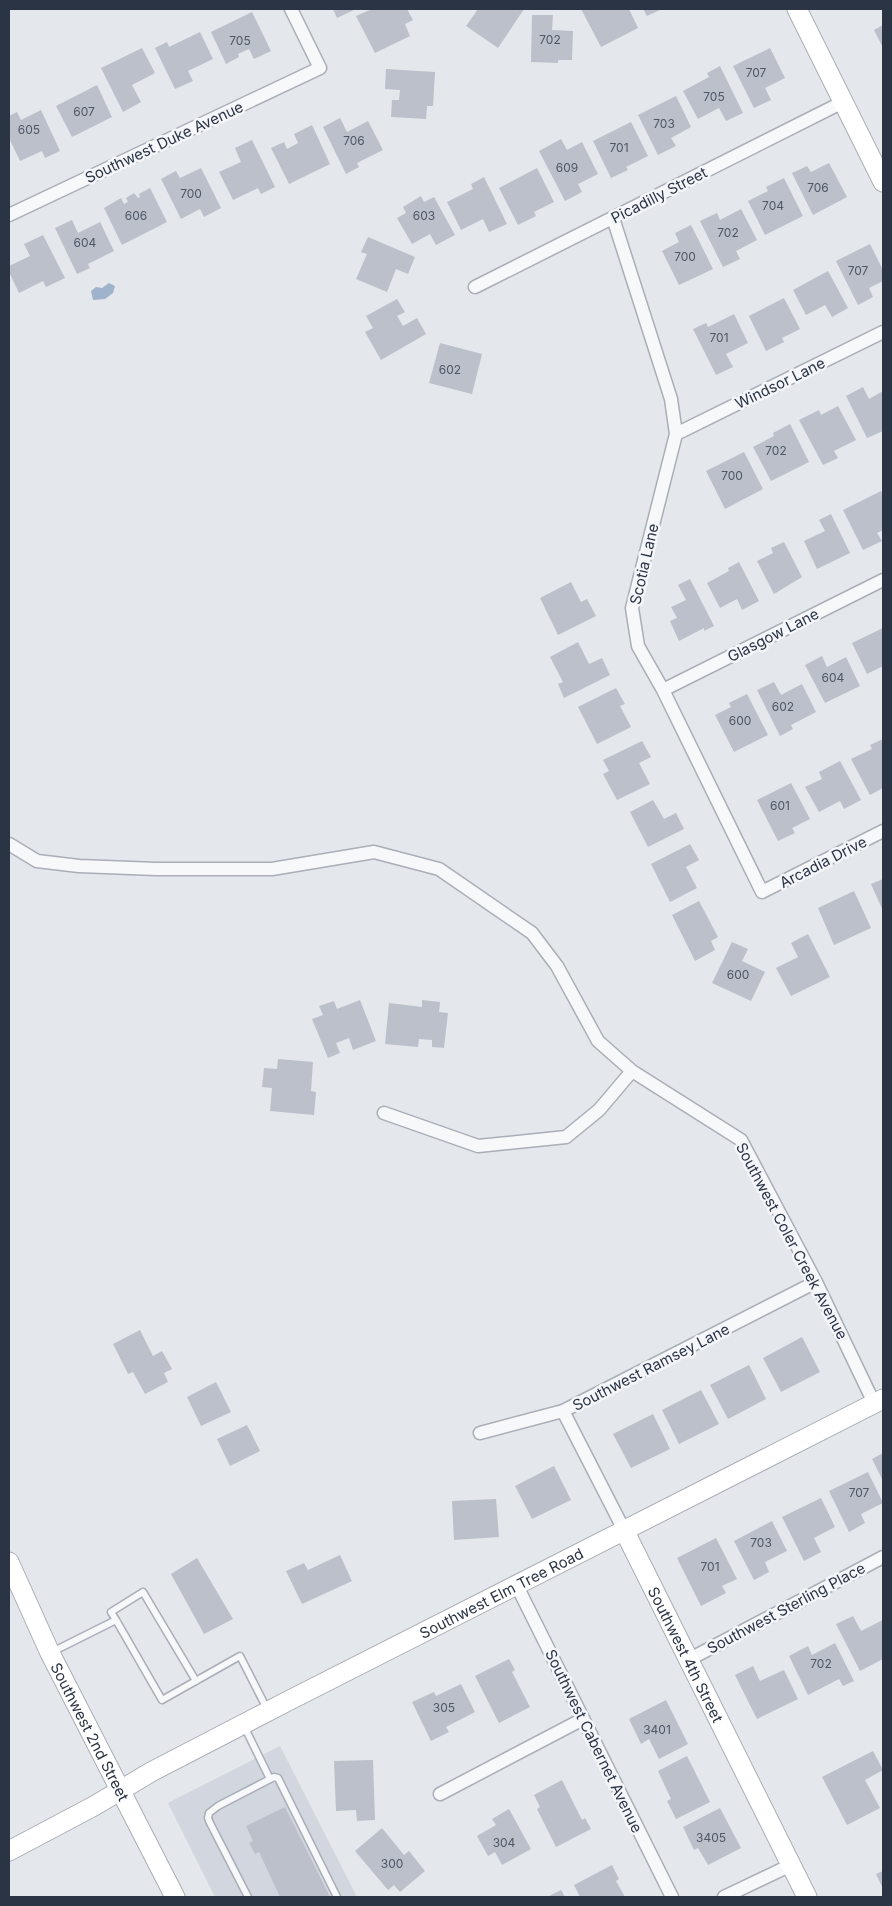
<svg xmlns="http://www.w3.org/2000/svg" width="892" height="1906" viewBox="0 0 892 1906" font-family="Inter,sans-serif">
  <rect width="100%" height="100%" fill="#e4e7ec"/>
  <path fill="#d2d6de" d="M280,1746L357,1897H215L168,1803Z"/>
  <path fill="#9fb4cc" d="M109,283L115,286L113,293L105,299L93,300L91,291L96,287L102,288Z"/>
  <path fill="#bbc0ca" d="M333,9H356L337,18Z
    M372,9H398L399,10L407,9L413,20L405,24L410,36L375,53L356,16Z
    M478,9H524L498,48L466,26Z
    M581,9H629L638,28L601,47Z
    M643,9H662L647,16Z
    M252,12L271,51L254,59L249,49L238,54L239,57L226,64L211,32Z
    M532,15H553L552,30L573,31L572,60H558V63L531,62Z
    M883,25V48L874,30Z
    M200,32L213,59L188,71L193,81L175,89L155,48L167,42L169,47Z
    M142,48L155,73L132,85L141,102L123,112L101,68Z
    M770,48L785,78L765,88L771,100L754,108L733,66Z
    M720,66L743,113L726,121L719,108L698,119L683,91L709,77L707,73Z
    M386,69L435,72L433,106H427L426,119L391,117L392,100H399L400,90L385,89Z
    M97,85L112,117L72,137L56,106Z
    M676,96L691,127L671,138L676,146L658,155L638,115Z
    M41,110L60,151L45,158L42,151L20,161L9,138V116L17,112L21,120Z
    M340,118L347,132L368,121L383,150L357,163L359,167L346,174L323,127Z
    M631,122L648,156L626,167L628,170L611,178L593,141Z
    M312,125L330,164L289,184L271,148L284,142L287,149L298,143L294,134Z
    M561,139L567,150L582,142L598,174L578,184L582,192L565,201L539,151Z
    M252,140L275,187L261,194L258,188L233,200L219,172L241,162L235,148Z
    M829,163L847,197L813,215L792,173L807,166L811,172Z
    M201,168L221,208L204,217L200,209L181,219L161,179L176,171L180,178Z
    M537,168L554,202L534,212L536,216L518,225L499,188Z
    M484,177L507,224L489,232L483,219L461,230L447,202L473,189L471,184Z
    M784,178L803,216L765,235L748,201L768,191L766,187Z
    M150,188L167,222L122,245L104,208L121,198L124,204L128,202L126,198L134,193L138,198L140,197L139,194Z
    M421,196L424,202L434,197L455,235L436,245L430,234L412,244L397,218L406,213L403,207Z
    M741,209L757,240L736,251L740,259L723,267L700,221L717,213L720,220Z
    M72,220L78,233L100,222L114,251L88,264L90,268L77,274L55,228Z
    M691,225L713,269L679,285L662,251L679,242L675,233Z
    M43,235L65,278L46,287L43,281L19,293L9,272V266L30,256L24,244Z
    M368,237L415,257L408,274L396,269L387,292L356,279L367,254L361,252Z
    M870,244L883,270V281L869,288L873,297L858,305L836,261Z
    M828,271L848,308L832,317L825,305L806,315L793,290Z
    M784,298L800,329L782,338L784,342L766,351L749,316Z
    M397,299L405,312L397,316L403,326L417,318L426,334L381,360L365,332L373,328L366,316Z
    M734,314L748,343L726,354L733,367L716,375L693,329L706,323L708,327Z
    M440,343L482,354L472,394L429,383Z
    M863,387L869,399L883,391V431L867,438L846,396Z
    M838,406L856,440L834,451L838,458L823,465L799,420L819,410L821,415Z
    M790,424L809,462L771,481L753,447L774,436L773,433Z
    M744,452L763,489L725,509L706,471Z
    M881,491L883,496V530L877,533L882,541L863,550L843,510Z
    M831,514L850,553L817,569L804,541L825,531L819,520Z
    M784,542L802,577L774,594L757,561L773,553L771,548Z
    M739,562L759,601L742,610L737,599L720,608L707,583L729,571L728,568Z
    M690,579L714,626L704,631V628L679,641L670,621L677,618L671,607L686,600L678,585Z
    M571,582L581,602L587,599L596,616L558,635L540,598Z
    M883,628V666L867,674L852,643Z
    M578,642L589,664L602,658L610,675L564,698L558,684L563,682L550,657Z
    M822,656L827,667L846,657L860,686L825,703L805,665Z
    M774,682L781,695L802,684L816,712L791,725L793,729L780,736L757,690Z
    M616,688L625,704L620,706L631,727L597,744L578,707Z
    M747,694L768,735L734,752L715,715L731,707L729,703Z
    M883,739V788L870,795L851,759L872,749L870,745Z
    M642,741L651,757L639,763L650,784L617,800L603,774L609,771L603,760Z
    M840,761L861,800L844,809L840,801L819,812L805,787L822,779L819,772Z
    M791,783L810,819L792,828L795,833L778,841L757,800Z
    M653,800L664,819L676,813L684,829L648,847L630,812Z
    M690,844L699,860L686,867L697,888L670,902L651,864Z
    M883,879V911L871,884Z
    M854,891L871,928L834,945L818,908Z
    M699,901L718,937L711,941L715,950L695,961L672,915Z
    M808,934L830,977L791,996L776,968L798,957L791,943Z
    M732,942L748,949L742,961L765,972L751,1001L712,983Z
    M360,1000L376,1041L353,1050L349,1038L336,1043L340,1053L328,1058L312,1019L323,1015L319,1006L334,1001L337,1009Z
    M422,1000L440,1002L439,1012L448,1013L444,1048L432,1047V1040L419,1039L418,1047L385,1044L389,1003L422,1007Z
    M278,1059L313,1062L311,1091L316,1092L314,1115L270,1111L272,1088L262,1087L264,1068L277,1069Z
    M140,1330L153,1356L162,1351L172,1369L164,1373L168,1382L145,1394L133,1372L128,1374L113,1344Z
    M802,1337L820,1372L781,1392L763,1358Z
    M749,1365L766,1399L728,1419L710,1385Z
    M216,1382L231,1412L201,1426L187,1397Z
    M701,1390L719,1424L679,1444L662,1410Z
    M653,1414L670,1449L631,1468L613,1434Z
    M247,1425L260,1451L230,1466L217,1439Z
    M883,1453V1481L872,1459Z
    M554,1466L571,1500L532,1519L515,1486Z
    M868,1472L883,1503L861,1514L865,1523L849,1532L829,1491Z
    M821,1498L835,1527L814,1538L821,1552L804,1561L782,1517Z
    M496,1499L499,1537L454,1540L452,1501Z
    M772,1521L787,1551L765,1562L769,1572L754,1580L734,1541Z
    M716,1538L737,1579L722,1586L726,1593L701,1606L677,1558Z
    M340,1555L352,1581L302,1604L286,1571L304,1563L308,1570Z
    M197,1558L233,1619L204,1634L171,1574Z
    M853,1616L861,1631L883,1620V1659L860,1671L836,1624Z
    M835,1643L854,1681L843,1686L839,1679L808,1695L789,1656L808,1646L812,1655Z
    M509,1659L515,1670L512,1672L530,1707L499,1723L475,1676Z
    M753,1666L760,1681L784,1670L798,1699L757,1719L735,1675Z
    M461,1684L475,1712L446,1727L449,1732L431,1741L412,1702L434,1692L436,1696Z
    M666,1700L688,1744L659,1759L649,1739L641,1744L629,1719Z
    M873,1751L883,1770L865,1780L880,1808L847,1825L822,1777Z
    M687,1756L710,1802L676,1819L667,1801L671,1799L658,1771Z
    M373,1760L375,1820L357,1821L356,1810L336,1811L334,1761Z
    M562,1780L582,1820L585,1818L591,1829L556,1847L537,1809L540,1807L534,1795Z
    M285,1807L330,1897H280L259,1852L255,1854L249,1843L253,1841L246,1826Z
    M720,1808L741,1848L708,1865L698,1848L694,1850L683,1827Z
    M509,1809L531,1849L502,1865L495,1852L488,1856L477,1836L496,1825L492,1819Z
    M382,1828L404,1855L409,1851L425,1871L400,1892L394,1885L388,1890L355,1851Z
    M612,1865L619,1879L616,1881L625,1897H580L574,1885Z
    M883,1871V1889L876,1874Z
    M561,1890L565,1897H547Z"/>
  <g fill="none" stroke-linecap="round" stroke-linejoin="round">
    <g stroke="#a9aeb7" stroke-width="9">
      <path id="lane" d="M116,1620L111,1612L143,1592L196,1681
        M52,1652L116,1620L162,1700L240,1656L267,1709
        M244,1726L270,1779
        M248,1897L210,1823L208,1818L209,1813L218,1806L274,1777L278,1778L337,1897"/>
    </g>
    <g stroke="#a9aeb7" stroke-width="15">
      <path id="street" d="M9,215L320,68L291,9
        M613,218L671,399L676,434L632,608L638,646L663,690L762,892L883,831
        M475,287L843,102
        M676,434L883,332
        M663,690L883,580
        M9,844L37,861L79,866L156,869H272L374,852L439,869L532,933L557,966L598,1041L632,1071L741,1140L816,1282L874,1403
        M384,1113L478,1146L566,1137L599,1110L632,1071
        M563,1411L624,1530
        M480,1433L563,1411L816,1282
        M516,1584L672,1897
        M688,1660L883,1557
        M440,1794L583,1719
        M724,1897L791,1865"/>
    </g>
    <g stroke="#a9aeb7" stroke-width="21">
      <g id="secondary">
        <path d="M797,9L883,182"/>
        <path id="s1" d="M624,1530L807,1897"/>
        <path id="s2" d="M9,1562L50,1653L175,1897"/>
        <path id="s3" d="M9,1851L94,1806L151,1772L286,1702L883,1399"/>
      </g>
    </g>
    <use href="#lane" stroke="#f7f8fa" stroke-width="6"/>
    <use href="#street" stroke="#f7f8fa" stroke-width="12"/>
    <use href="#secondary" stroke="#fff" stroke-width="19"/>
  </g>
  <g text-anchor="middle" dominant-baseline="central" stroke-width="5" stroke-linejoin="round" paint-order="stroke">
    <g font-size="12" fill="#4f5766">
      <text x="550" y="39">702</text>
      <text x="240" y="40">705</text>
      <text x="756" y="72">707</text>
      <text x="714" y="96">705</text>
      <text x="84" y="111">607</text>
      <text x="664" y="123">703</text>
      <text x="29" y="129">605</text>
      <text x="354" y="140">706</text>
      <text x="619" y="147">701</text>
      <text x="567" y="167">609</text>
      <text x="818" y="187">706</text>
      <text x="191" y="193">700</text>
      <text x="773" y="205">704</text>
      <text x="136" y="215">606</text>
      <text x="424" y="215">603</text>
      <text x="728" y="232">702</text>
      <text x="85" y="242">604</text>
      <text x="685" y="256">700</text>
      <text x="858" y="270">707</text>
      <text x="719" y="337">701</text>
      <text x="450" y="369">602</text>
      <text x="776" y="450">702</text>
      <text x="732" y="475">700</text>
      <text x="833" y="677">604</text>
      <text x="783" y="706">602</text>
      <text x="740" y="720">600</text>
      <text x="780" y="805">601</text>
      <text x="738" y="974">600</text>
      <text x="859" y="1492">707</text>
      <text x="761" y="1542">703</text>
      <text x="710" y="1566">701</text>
      <text x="821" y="1663">702</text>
      <text x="444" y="1707">305</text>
      <text x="657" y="1729">3401</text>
      <text x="711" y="1837">3405</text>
      <text x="504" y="1842">304</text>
      <text x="392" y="1863">300</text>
    </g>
    <g font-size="15" fill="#2b3445" stroke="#f4f6f9">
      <text transform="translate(164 142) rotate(-25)">Southwest Duke Avenue</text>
      <text transform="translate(659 195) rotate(-27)">Picadilly Street</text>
      <text transform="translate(780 383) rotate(-26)">Windsor Lane</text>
      <text transform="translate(644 564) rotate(-77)">Scotia Lane</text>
      <text transform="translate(773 635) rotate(-27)">Glasgow Lane</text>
      <text transform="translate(823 862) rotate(-27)">Arcadia Drive</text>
      <text transform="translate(792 1241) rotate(62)">Southwest Coler Creek Avenue</text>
      <text transform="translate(651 1367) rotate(-27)">Southwest Ramsey Lane</text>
      <text stroke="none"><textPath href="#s3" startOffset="556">Southwest Elm Tree Road</textPath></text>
      <text transform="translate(786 1608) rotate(-28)">Southwest Sterling Place</text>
      <text stroke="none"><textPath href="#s1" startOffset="139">Southwest 4th Street</textPath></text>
      <text stroke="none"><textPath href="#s2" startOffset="188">Southwest 2nd Street</textPath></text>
      <text transform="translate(594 1741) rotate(64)">Southwest Cabernet Avenue</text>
    </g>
  </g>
  <rect width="892" height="1906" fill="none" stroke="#2b3445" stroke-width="20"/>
</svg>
